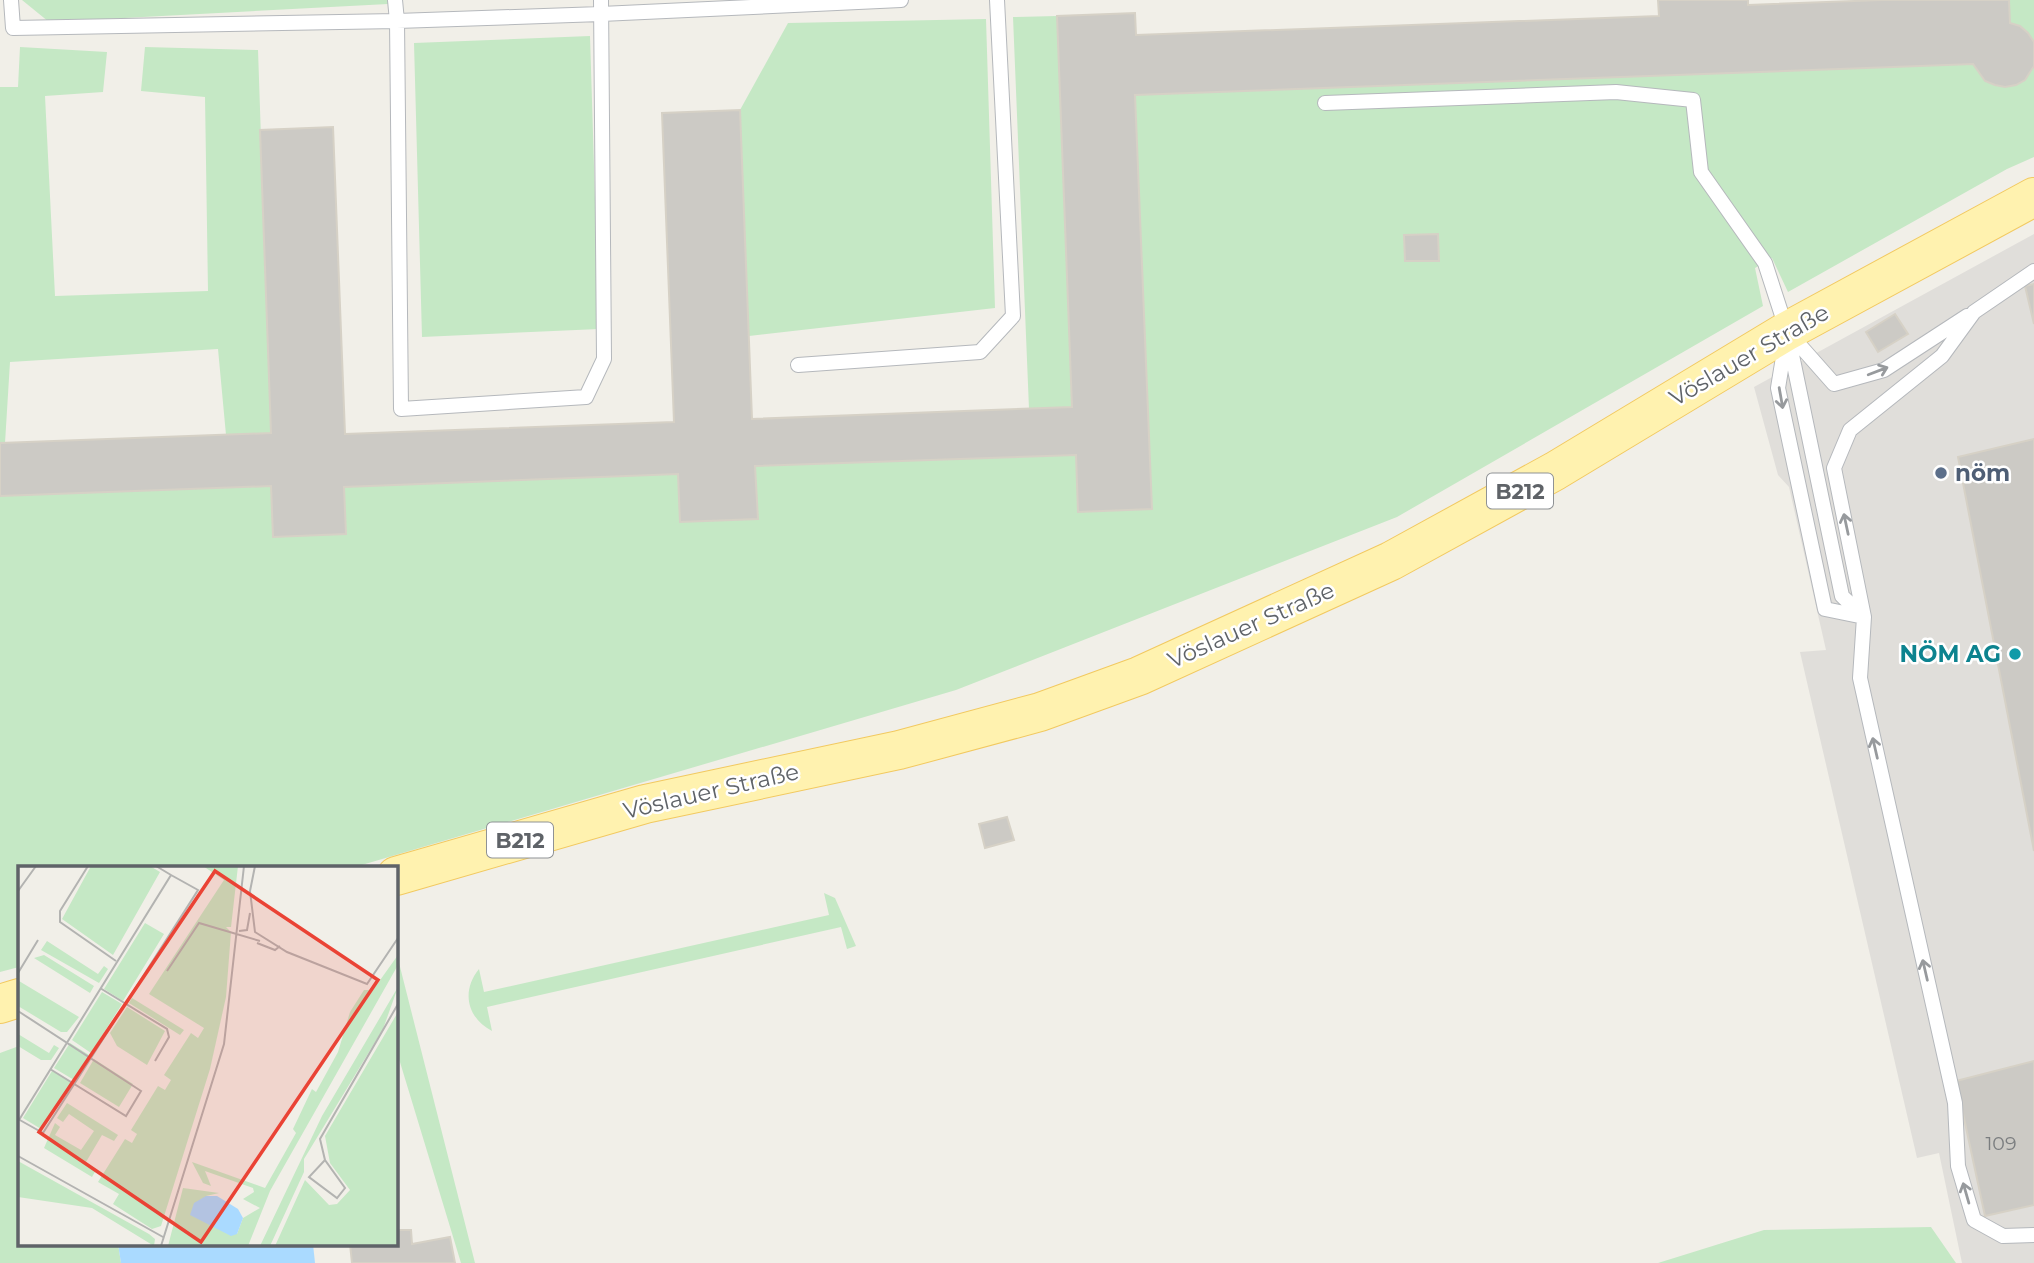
<svg xmlns="http://www.w3.org/2000/svg" width="2034" height="1263" viewBox="0 0 2034 1263" font-family="Montserrat,sans-serif">
  <rect width="100%" height="100%" fill="#f1efe8"/>
  <path fill="#e0deda" d="M2034,234V1263H1962L1939,1153L1917,1158L1800,652L1826,650L1789,487L1778,475L1754,387Z"/>
  <path fill="#c5e8c5" d="M22,0H388V4L49,22Z
    M2009,0H2034V42C2027,32 2021,27 2010,23Z
    M1057,16L1072,407L1029,409L1013,17Z
    M986,19L995,308L749,336L740,110L788,23Z
    M590,36L599,329L422,337L414,43Z
    M20,47L107,52L103,92L45,96L55,296L208,291L205,97L141,91L145,47L258,50L271,433L226,435L218,349L10,362L5,443H0V87H18Z
    M1973,64C1982,80 1995,90 2014,84C2024,80 2029,77 2034,66V157L2007,169L1788,292L1772,258L1755,268L1763,306L1397,517L956,690L355,867H19V967L0,972V496L271,486L274,537L345,534L344,487L678,474L680,522L757,519L755,466L1076,455L1079,512L1152,508L1135,95Z
    M824,893L835,898L856,946L847,949L841,927L487,1007L492,1031C467,1018 461,991 479,969L484,992L829,915Z
    M396,951L475,1263H461L396,1049Z
    M19,1046V1244H118L121,1263H0V1053Z
    M1931,1227L1956,1263H1658L1764,1230Z"/>
  <path fill="#aadaff" d="M118,1244H313L315,1263H121Z"/>
  <path fill="#cccac5" stroke="#d6d1c6" stroke-width="2" d="M1658,0H1748V5L1881,0H2009L2010,23L2020,26L2028,33L2034,42V66L2025,80L2016,85L2005,87L1995,85L1985,81L1973,64L1135,95L1152,509L1078,512L1076,455L755,466L758,519L680,522L678,474L344,487L346,534L273,537L271,486L0,496V443L271,433L260,130L333,127L345,434L674,422L662,113L740,110L752,419L1072,407L1057,16L1135,13L1136,35L1659,16Z
    M1438,234L1439,261H1405L1404,235Z
    M2034,284V324L2025,286Z
    M1895,314L1908,334L1878,352L1866,332Z
    M2034,439V851L1958,457Z
    M1007,817L1014,840L985,848L979,824Z
    M2034,1061V1205L1985,1216L1956,1081Z
    M396,1220L398,1230H411L412,1244L450,1237L455,1263H352L350,1244H396Z"/>
  <g fill="none" stroke-linecap="round" stroke-linejoin="round">
    <g stroke="#b5b8bc" stroke-width="16">
      <path id="service" d="M11,0L13,28L397,21L601,14L901,0
        M395,0L397,21L401,409L586,397L604,359L601,0
        M1325,103L1616,92L1693,100L1701,172L1765,263L1787,331L1842,596L1864,617
        M2034,271L1974,312L1942,356L1850,430L1834,468L1864,617L1860,678L1955,1103L1958,1166L1974,1220L2003,1236L2034,1235
        M1788,332L1834,384L1884,370L1967,316
        M1786,339L1778,388L1825,609L1864,617
        M798,365L980,352L1013,316L997,0"/>
    </g>
    <g stroke="#f2c960" stroke-width="40">
      <path id="primary" d="M396,876L645,804L899,750L1040,712L1139,676L1391,561L1555,471L1787,331L2034,197
        M0,1004L19,998"/>
    </g>
    <use href="#service" stroke="#fff" stroke-width="14"/>
    <use href="#primary" stroke="#fff2af" stroke-width="38"/>
  </g>
  <defs><path id="oneway-shaft" d="M-6 0H5M1.5-3L5.5 0L1.5 3" fill="none" stroke-width="1.6" stroke-linecap="round" stroke-linejoin="round" transform="scale(1.75)"/></defs>
  <g stroke="#979a9d">
    <use href="#oneway-shaft" transform="translate(1878 371) rotate(-21)"/>
    <use href="#oneway-shaft" transform="translate(1781 398) rotate(80)"/>
    <use href="#oneway-shaft" transform="translate(1846 524) rotate(-102)"/>
    <use href="#oneway-shaft" transform="translate(1875 748) rotate(-103)"/>
    <use href="#oneway-shaft" transform="translate(1925 970) rotate(-103)"/>
    <use href="#oneway-shaft" transform="translate(1966 1193) rotate(-106)"/>
  </g>
  <circle fill="#5c6f8a" stroke="#fff" stroke-width="2.5" cx="1941" cy="473" r="7"/>
  <circle fill="#0f9aa8" stroke="#fff" stroke-width="2.5" cx="2015" cy="654" r="7"/>
  <g text-anchor="middle" dominant-baseline="central" stroke-width="5" stroke-linejoin="round" paint-order="stroke">
    <g font-size="19" fill="#7a7d7f">
      <text x="2001" y="1143">109</text>
    </g>
    <g fill="#fff" stroke="#8f9295" stroke-width="2">
      <rect x="1487" y="473.5" width="66" height="35" rx="5"/>
      <rect x="487" y="822.5" width="66" height="35" rx="5"/>
    </g>
    <g font-size="21" font-weight="bold" fill="#5f6368">
      <text x="1520" y="491">B212</text>
      <text x="520" y="840">B212</text>
    </g>
    <g font-size="23" fill="#5f6368" stroke="#fff">
      <text transform="translate(1749 355) rotate(-30)">Vöslauer Straße</text>
      <text transform="translate(1251 625) rotate(-24)">Vöslauer Straße</text>
      <text transform="translate(711 791) rotate(-13)">Vöslauer Straße</text>
    </g>
    <g font-size="23" font-weight="bold" fill="#4e5e75" stroke="#fff" text-anchor="start">
      <text x="1955" y="473">nöm</text>
    </g>
    <g font-size="23" font-weight="bold" fill="#0d838f" stroke="#fff" text-anchor="end">
      <text x="2001" y="654">NÖM AG</text>
    </g>
  </g>
  <g transform="translate(18 866)">
    <rect width="380" height="380" fill="#f1efe8"/>
    <path d="M73,0H132L142,6L95,89L44,53ZM185,0H220L213,61H208L213,66L208,131L192,203L143,360L134,363L95,338L101,328L80,316L107,273L114,277L119,268L113,264L140,220L147,224L153,214L146,209L173,167L180,172L186,162L131,128L206,14ZM127,57L146,68L105,135L86,123ZM29,75L80,108L86,100L90,103L81,117L23,84ZM26,89L76,120L72,127L16,92ZM380,89V99L252,325L230,380H150L165,322L201,327L188,330L219,368L225,352L242,342L225,333L236,326L235,322L187,305L193,320L185,317L174,296L247,322L278,267L275,263L294,223L298,226L320,186L332,146L346,124H355ZM1,115L61,151L49,166H43L0,140ZM380,121L365,163L286,293V306L252,380H242L304,250ZM84,126L104,138L73,187L54,174ZM114,132L166,164L162,169L111,137ZM109,141L147,165L129,199L99,180L92,167ZM380,146V380H257L287,314L311,339L319,338L332,324L312,297L307,270ZM0,168L31,187L36,179L41,182L33,194H23L0,180ZM52,177L71,189L56,214L36,202ZM76,193L115,218L101,241L62,217ZM34,205L55,217L23,263L5,252ZM49,237L100,269L96,275L84,269L68,296L78,304L74,311L26,282L37,257L42,261L37,269L63,284L76,265L51,248L45,256L39,252ZM0,295L131,368L137,373L136,380L74,342L0,331Z" fill="#c5e8c5"/>
    <path d="M188,330H199L220,343L225,352L219,368L213,370L172,349L176,337Z" fill="#aadaff"/>
    <path fill="none" stroke="#b3b3b1" stroke-width="2" d="M70,0L42,45V56L98,95M237,0L232,25L237,66L269,86L349,118L380,72M0,25L18,0M221,65L229,64L232,47M239,77L257,84L262,80M149,105L181,57L242,75M0,107L20,74M82,122L149,163L151,171L137,195M0,145L123,225L108,250L32,203M0,253L25,267L180,24L153,9M1,254L153,9L138,0M0,290L145,371M307,294L291,311L319,332L327,322L307,294L302,273L380,138M143,380L206,178L226,0"/>
    <path fill="#ea4335" fill-opacity="0.15" stroke="#ea4335" stroke-width="3.5" d="M197,5L360,114L183,376L21,266Z"/>
    <rect width="380" height="380" fill="none" stroke="#5f6368" stroke-width="3.5"/>
  </g>
</svg>
